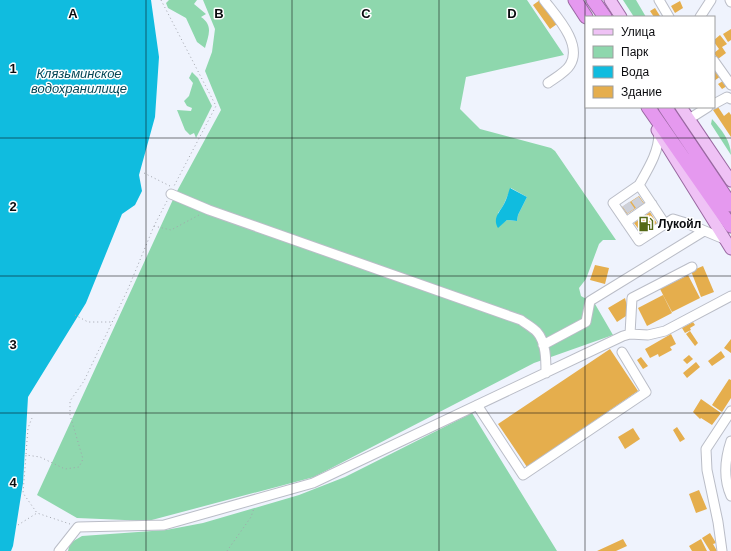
<svg xmlns="http://www.w3.org/2000/svg" width="731" height="551" viewBox="0 0 731 551" font-family="Helvetica,sans-serif">
  <rect width="100%" height="100%" fill="#eff3fd"/>
  <path fill="#8ed7ad" fill-rule="evenodd" d="M169,0H197L194,4L206,14L201,17C214,26 208,36 205,48L197,42L186,18L168,8L166,3Z
    M203,0H527L564,55L466,77L460,109L480,129L551,148L555,151L616,240H603L599,244L586,279L579,288L581,296L595,304L613,335L534,363L314,477L148,521L77,518L37,495L176,193L221,110L205,71L212,52L215,29ZM511,188L527,197L518,215L517,221L507,220L498,227V213L503,206Z
    M623,0H636L646,17H634Z
    M192,72L198,78L212,106L196,138L194,133L190,135L185,130L177,110L191,111L192,108L187,106L184,101L189,96L193,83L189,78Z
    M712,119C721,129 731,141 731,155L711,124Z
    M472,413L557,551H68L70,543L82,536L166,530L203,523L299,495L345,477Z"/>
  <path fill="#10bcdf" d="M0,0H151L159,57L155,117L139,175L142,191L135,205L122,214L86,303L28,397L23,483L13,546L11,551H0Z
    M510,188L527,197L518,215L517,221L507,220L498,228C492,218 500,212 504,204C507,199 508,193 510,188Z"/>
  <path fill="#e5ae4d" d="M540,0L557,24L550,29L533,5Z
    M680,1L683,8L675,13L671,6Z
    M655,8L660,16L659,17H654L650,11Z
    M731,29V40L728,42L723,34Z
    M720,35L727,44L722,47L726,53L718,59L714,53L719,49L714,42V40Z
    M714,67L721,76L714,81Z
    M723,81L727,86L722,89L718,84Z
    M718,107L724,116L729,112L731,115V137L713,110Z
    M639,196L644,203L627,214L622,207Z
    M650,212L658,225L643,235L634,223Z
    M595,265L609,268L605,284L590,280Z
    M703,266L714,292L701,297L691,271Z
    M688,275L700,298L672,312L660,289Z
    M663,295L672,313L647,326L638,308Z
    M625,298L629,314L617,322L608,308Z
    M693,322L695,325L690,328L691,330L685,333L682,328Z
    M690,331L698,343L695,346L686,334Z
    M671,334L676,344L670,347L672,350L659,357L658,354L650,358L645,349Z
    M731,339V353L724,348Z
    M610,349L638,391L527,467L498,424Z
    M721,351L725,357L712,366L708,361Z
    M689,355L693,359L687,364L683,360Z
    M641,357L648,366L643,369L637,360Z
    M696,362L700,367L687,378L683,373Z
    M729,379L731,380V398L722,412L712,405Z
    M701,399L721,413L712,425L701,418L700,419L693,412Z
    M677,427L685,439L680,442L673,430Z
    M633,428L640,439L625,449L618,437Z
    M699,490L707,509L696,513L689,494Z
    M710,533L716,543L713,544L717,551H710L702,538Z
    M623,539L627,546L616,551H597Z
    M701,539L707,551H692L689,546Z"/>
  <g fill="none" stroke-linecap="round" stroke-linejoin="round">
    <path stroke="#cdd0d9" stroke-width="9" stroke-dasharray="9 4.5" stroke-linecap="butt" d="M635,199L640,206
      M626,204L631,211"/>
    <g stroke="#babdc7" stroke-width="11">
      <path id="minor" d="M544,0C556,16 583,44 570,65C566,72 555,78 548,83
        M659,0L669,17
        M730,0L731,2
        M700,17L711,0
        M714,61L731,85
        M714,104L727,97L731,99
        M689,119L708,107
        M659,133C659,152 648,169 639,185L665,224L673,219L686,223L724,239
        M639,185L613,203L639,241L665,224
        M171,194L209,210L521,320C526,324 532,327 537,332C546,342 546,360 546,373
        M626,222L652,204
        M630,334L632,298L692,267
        M543,345L586,322L590,301L704,231
        M477,405L523,475L646,392L622,352
        M731,441C725,459 723,478 731,496
        M59,551L78,527L164,525L313,483L623,336L630,334L648,335L665,331L731,296
        M722,551L718,522L707,470L706,449L731,411"/>
    </g>
    <g stroke="#9968a1" stroke-width="13">
      <path id="major" d="M610,0L621,17
        M681,107L731,181
        M657,130L731,249"/>
    </g>
    <g stroke="#9968a1" stroke-width="15">
      <path id="highway" d="M575,0L586,17
        M593,0L605,17
        M648,107L731,226
        M665,107L731,205"/>
    </g>
    <path stroke="#a1a4ac" stroke-width="1" stroke-dasharray="1 3" stroke-linecap="butt" d="M161,0L216,106L174,186
      M144,173L170,186
      M154,226L171,230L199,215
      M75,315L88,322H112
      M26,454L28,428L32,418
      M70,524L37,513L23,493L26,455L40,457L65,469L79,467L83,459L70,415V401L84,381L128,289L154,226L167,201
      M18,525L37,513
      M227,551L251,517L254,508"/>
    <use href="#minor" stroke="#fff" stroke-width="9"/>
    <use href="#major" stroke="#efc2f5" stroke-width="11"/>
    <use href="#highway" stroke="#e599ef" stroke-width="13"/>
  </g>
  <path fill="none" stroke="#0b0c0f" stroke-width="1" stroke-opacity="0.55" d="M146,0V551M292,0V551M439,0V551M585,0V551M0,138H731M0,276H731M0,413H731"/>
  <defs>
    <g id="fuel-bare" transform="scale(1.2)"><path d="M-5.5-6h7V0h2V4h1.3V-2.5L3-4.5l.8-.8L6-3V5H2.5V1h-1V6h-7ZM-4.2-4.7v3.2H.2V-4.7Z" fill="#556915" stroke="#fff" stroke-width="2.5" paint-order="stroke"/></g>
  </defs>
  <g fill-rule="evenodd">
    <use href="#fuel-bare" x="646" y="224"/>
  </g>
  <g text-anchor="middle" dominant-baseline="central" stroke-width="3" stroke-linejoin="round" paint-order="stroke">
    <g font-size="12" font-weight="bold" fill="#0b0c0f" stroke="#fff" text-anchor="start">
      <text x="658" y="224">Лукойл</text>
    </g>
    <g font-size="13" font-style="italic" fill="#054756" stroke="#fff">
      <text x="79" y="73">Клязьминское<tspan x="79" dy="15">водохранилище</tspan></text>
    </g>
  </g>
  <g font-size="13" text-anchor="middle" font-weight="bold" fill="#0b0c0f" stroke="#fff" stroke-width="3" stroke-linejoin="round" paint-order="stroke">
    <text x="73" y="18">A</text>
    <text x="219" y="18">B</text>
    <text x="366" y="18">C</text>
    <text x="512" y="18">D</text>
    <text x="13" y="73">1</text>
    <text x="13" y="211">2</text>
    <text x="13" y="349">3</text>
    <text x="13" y="487">4</text>
  </g>
  <rect x="585" y="16" width="130" height="92" fill="#ffffff" stroke="#9d9e9f"/>
  <rect x="593" y="29" width="20" height="6" fill="#efc2f5" stroke="#9d9e9f"/>
  <text x="621" y="36" font-size="12" fill="#0b0c0f">Улица</text>
  <rect x="593" y="46" width="20" height="12" fill="#8ed7ad" stroke="#9d9e9f"/>
  <text x="621" y="56" font-size="12" fill="#0b0c0f">Парк</text>
  <rect x="593" y="66" width="20" height="12" fill="#10bcdf" stroke="#9d9e9f"/>
  <text x="621" y="76" font-size="12" fill="#0b0c0f">Вода</text>
  <rect x="593" y="86" width="20" height="12" fill="#e5ae4d" stroke="#9d9e9f"/>
  <text x="621" y="96" font-size="12" fill="#0b0c0f">Здание</text>
</svg>
